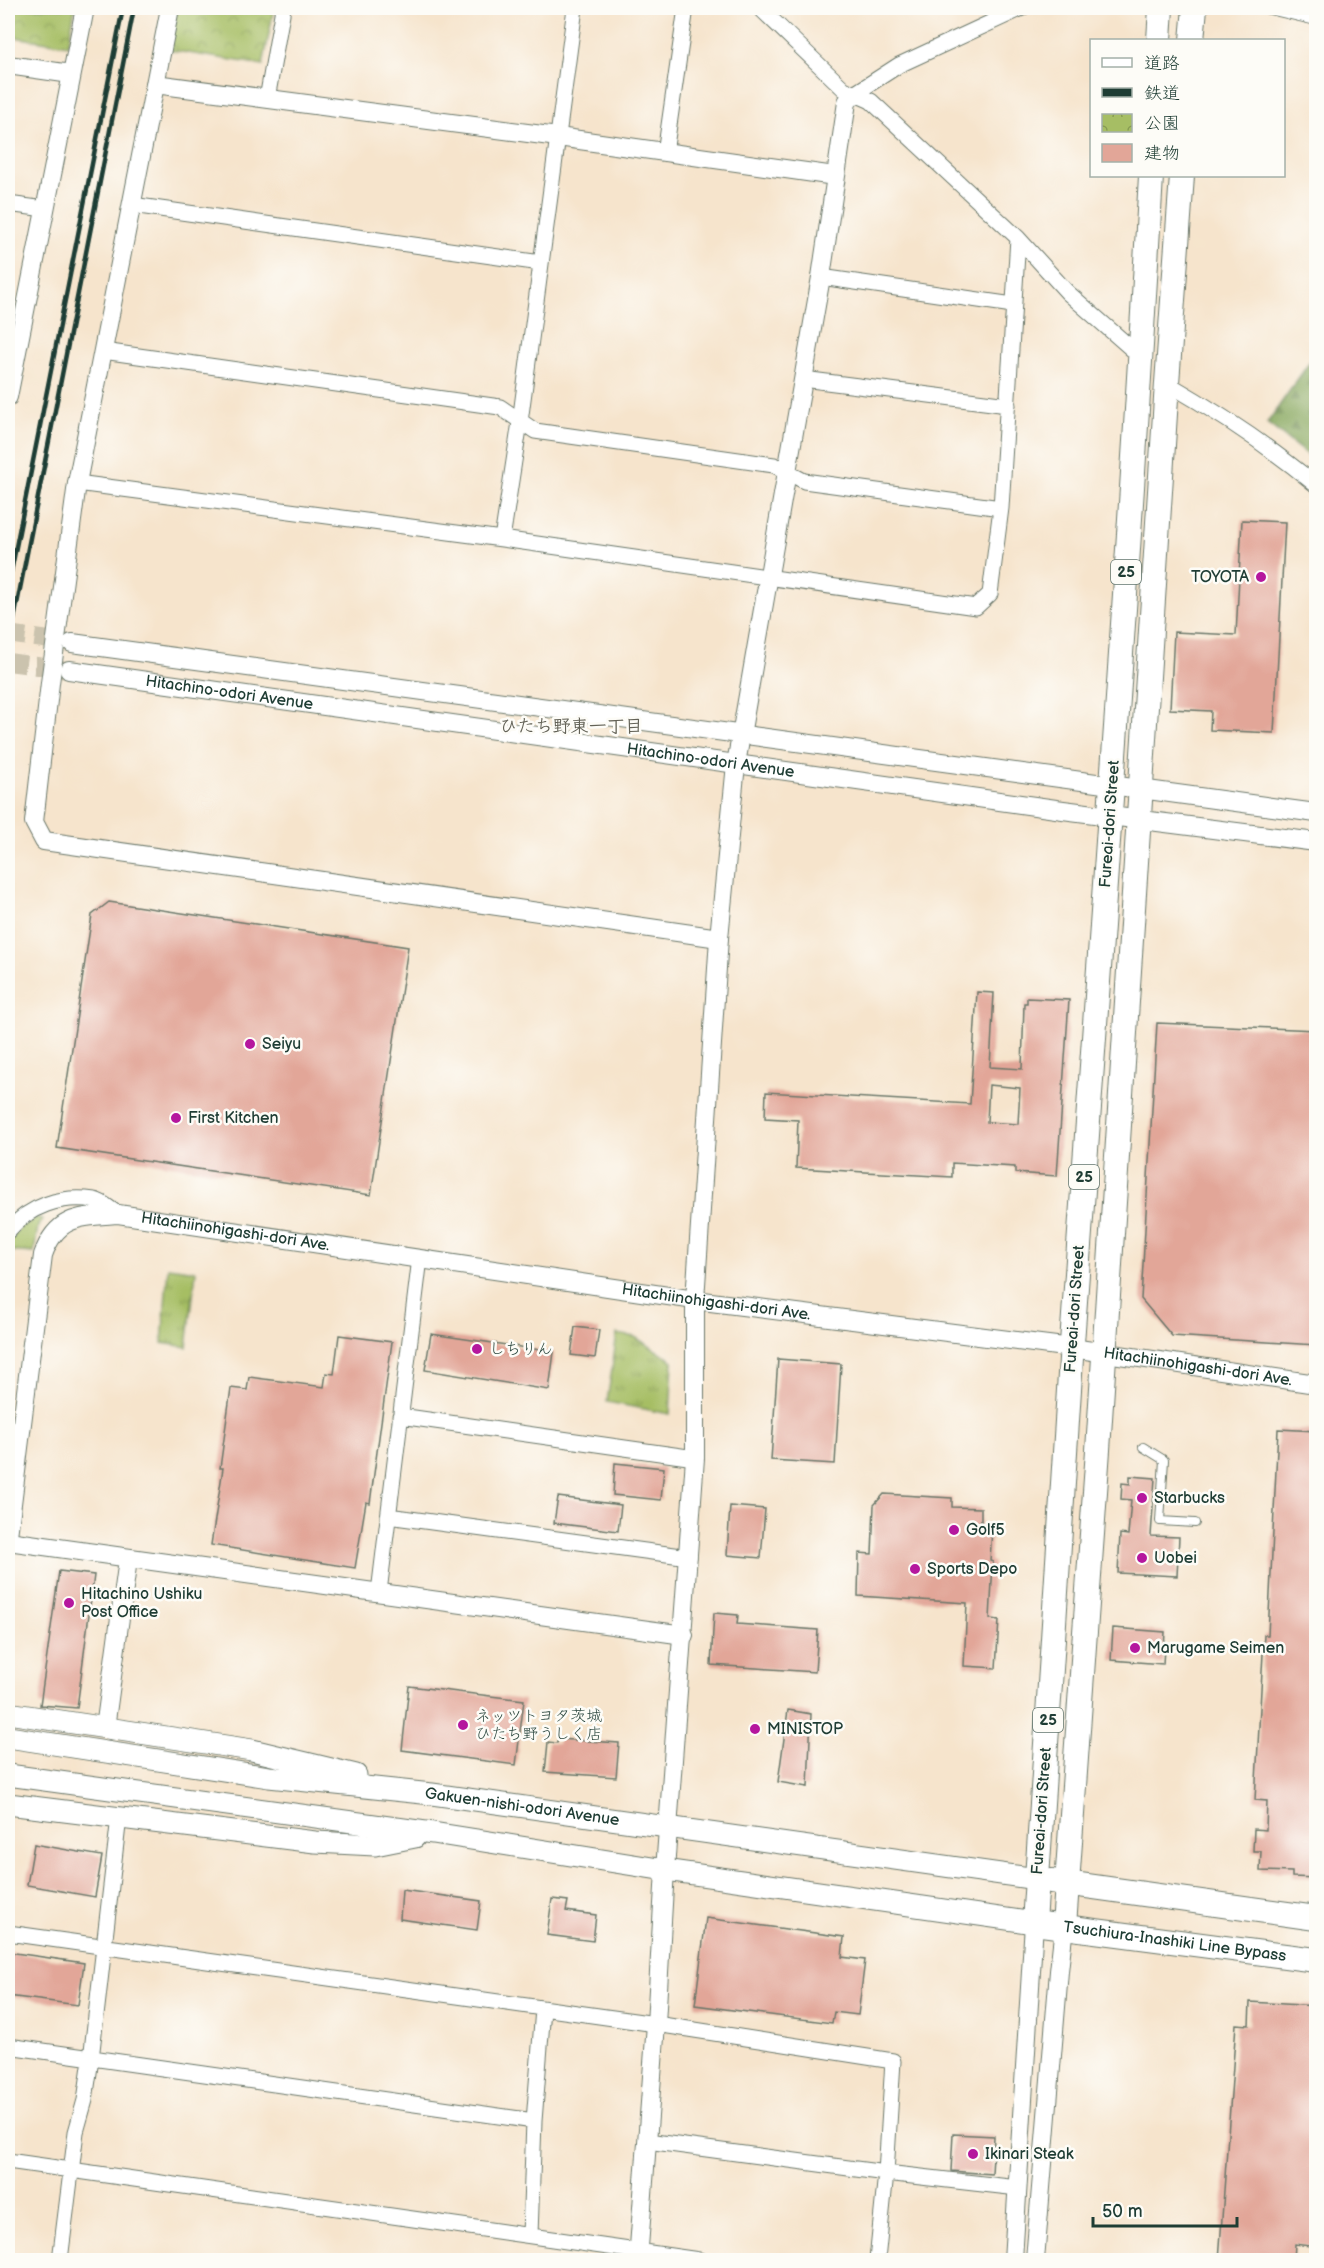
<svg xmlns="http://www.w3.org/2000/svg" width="1324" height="2268" viewBox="0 0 1324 2268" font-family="'Balsamiq Sans','Klee One',sans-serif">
  <defs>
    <pattern id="grass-tufts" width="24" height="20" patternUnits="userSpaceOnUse" patternTransform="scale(1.5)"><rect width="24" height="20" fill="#a6be64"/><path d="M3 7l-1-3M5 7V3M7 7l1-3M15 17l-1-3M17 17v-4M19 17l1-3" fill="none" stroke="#879c53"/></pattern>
    <pattern id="forest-firs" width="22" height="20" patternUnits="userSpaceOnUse" patternTransform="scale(1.5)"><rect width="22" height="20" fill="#84a55a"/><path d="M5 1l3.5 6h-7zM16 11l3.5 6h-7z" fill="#6b884b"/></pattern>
    <pattern id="park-crowns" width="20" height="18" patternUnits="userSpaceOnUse" patternTransform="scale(1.5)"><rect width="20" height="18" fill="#a6be64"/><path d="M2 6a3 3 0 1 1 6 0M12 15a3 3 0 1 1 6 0" fill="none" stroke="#879c53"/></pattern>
  </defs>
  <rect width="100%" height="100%" fill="#fdfcf7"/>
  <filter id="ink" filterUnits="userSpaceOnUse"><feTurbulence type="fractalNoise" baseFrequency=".0167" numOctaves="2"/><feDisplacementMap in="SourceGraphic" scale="12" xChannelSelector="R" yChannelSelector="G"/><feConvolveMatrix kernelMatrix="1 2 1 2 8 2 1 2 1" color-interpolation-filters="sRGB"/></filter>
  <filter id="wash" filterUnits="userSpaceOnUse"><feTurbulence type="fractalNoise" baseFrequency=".008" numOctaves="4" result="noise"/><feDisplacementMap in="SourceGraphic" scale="24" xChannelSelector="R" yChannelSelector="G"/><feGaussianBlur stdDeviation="1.35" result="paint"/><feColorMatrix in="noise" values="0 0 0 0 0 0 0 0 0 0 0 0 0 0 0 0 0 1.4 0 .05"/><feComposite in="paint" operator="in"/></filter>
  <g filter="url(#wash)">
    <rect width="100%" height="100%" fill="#f6e4cc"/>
    <path fill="url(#grass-tufts)" stroke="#627e4c" stroke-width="1.5" d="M36,1217L42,1219L38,1226L34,1253L8,1251C7,1235 23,1225 36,1217Z
      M168,1267L196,1271L187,1347L162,1343Z
      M617,1334L635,1337L673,1361L670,1414L607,1402Z"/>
    <path fill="url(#forest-firs)" stroke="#527147" stroke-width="1.5" d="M1316,353V462L1267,423Z"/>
    <path fill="url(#park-crowns)" stroke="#627e4c" stroke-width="1.5" d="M8,8H75L68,45L8,36Z
      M177,8H274L263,65L169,50Z"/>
    <g id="blocks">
      <path fill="#e2a698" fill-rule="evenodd" d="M1242,520L1285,522L1274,733L1210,730L1211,711L1170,709L1174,632L1236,635Z
        M109,902L408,947L371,1195L57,1148L92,915Z
        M977,992L994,993L990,1067L1022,1069L1024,1003H1027V998L1069,1000L1057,1176L1015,1173V1167L952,1163V1177L796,1168L798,1120L765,1118L766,1092L970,1104ZM989,1085L1020,1088L1018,1124L987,1122Z
        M1157,1023L1317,1030V1345L1172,1336L1141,1299Z
        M575,1327L599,1330L595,1358L571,1355Z
        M431,1334L554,1352L549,1390L425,1370Z
        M339,1335L392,1342L370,1503L366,1502L355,1568L211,1545L223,1468H220L231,1388L247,1390L249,1377L324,1387L326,1373L334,1374Z
        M778,1359L841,1364L835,1464L771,1460Z
        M1278,1429L1317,1431V1878L1292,1877V1872L1260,1871L1261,1851H1253L1254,1829L1266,1830L1267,1801L1255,1800L1264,1635H1268Z
        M615,1463L664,1468L661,1500L613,1495Z
        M1130,1476L1155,1478L1151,1536L1179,1537L1177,1576L1118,1573L1120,1534L1128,1535L1131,1500L1121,1499L1122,1483L1130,1484Z
        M884,1494L952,1498V1507L981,1508V1528H992L990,1561L993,1562L990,1619L999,1620L996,1668L964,1666L967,1603L858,1596L859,1553L872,1554L874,1505Z
        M558,1497L621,1505L618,1531L554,1523Z
        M730,1506L765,1509L761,1558L727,1555Z
        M59,1571L94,1575L77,1708L40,1705Z
        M714,1613L738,1615L737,1624L818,1630L815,1672L711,1665Z
        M1113,1628L1165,1632L1163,1664L1111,1660Z
        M409,1686L524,1700L516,1765L402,1750Z
        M788,1710L811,1714L808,1787L778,1782Z
        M558,1739L619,1743L616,1777L545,1772L548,1742L557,1743Z
        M34,1844L102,1856L95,1897L27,1885Z
        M402,1890L481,1901L477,1930L400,1919Z
        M552,1899L568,1901L566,1911L596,1915L593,1941L547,1935Z
        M706,1918L844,1937L842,1957L865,1960L858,2015L834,2012L832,2023L695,2005Z
        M8,1952L84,1963L78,2005L8,1996Z
        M1250,2002L1317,2006V2247L1295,2244L1294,2260H1219L1236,2024L1249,2025Z
        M953,2134L994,2136L992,2174L951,2171Z"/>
    </g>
  </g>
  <g filter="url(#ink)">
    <use href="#blocks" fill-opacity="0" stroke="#6a7769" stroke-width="1.5"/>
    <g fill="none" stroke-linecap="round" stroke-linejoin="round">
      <path stroke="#cbc3ae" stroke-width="18" stroke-dasharray="18 9" stroke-linecap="butt" d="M8,634L71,643
        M8,662L67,670"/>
      <g stroke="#6a7769" stroke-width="10">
        <path id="service" d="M1261,8L1316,21
          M1143,1447L1164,1460L1160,1521L1195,1523"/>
      </g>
      <g stroke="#6a7769" stroke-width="17">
        <path id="minor" d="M760,8L844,89L871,101L1018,238L1067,292L1141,357
          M854,94L899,65L1022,8
          M267,99L283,8
          M665,153L686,8
          M8,204L45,209
          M132,205L541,263
          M821,277L1013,305
          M103,351L500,407L535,431L774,465L804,481L1001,508
          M803,379L1008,405
          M1167,383C1219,413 1270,447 1316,485
          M77,483L502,539L976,607L990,594L1001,508L1018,238
          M502,539L520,422L575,8
          M8,1231C29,1206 61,1195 94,1200C102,1201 111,1210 118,1214
          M400,1416L695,1458
          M388,1516L689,1557
          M379,1592L420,1258
          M8,1933L656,2024L893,2061L886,2173L877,2260
          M8,2046L534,2121
          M647,2141L886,2173L1018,2188
          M8,2161L699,2260
          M530,2235L534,2121L543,2009
          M60,2260L76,2132L85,2100L91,2059L119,1817"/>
      </g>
      <g stroke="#6a7769" stroke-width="20">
        <g id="tertiary">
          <path d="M170,8L77,483L50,683L34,822L44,841L719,938"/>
          <path d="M8,65L71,74"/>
          <path d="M155,84L558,137L835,176"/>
          <path d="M8,397L85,8"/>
          <path d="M72,643L1316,813"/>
          <path id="s1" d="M69,670L1063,810L1316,842"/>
          <path id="s2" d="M8,1536L43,1255C57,1215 81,1217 118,1214L695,1300L1072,1348L1316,1384"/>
          <path d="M8,1541L684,1635"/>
          <path d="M105,1728L128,1559"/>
          <path d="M638,2260L656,2024L665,1870L695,1458V1300L719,938L736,764L821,277L847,102L854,94"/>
          <path d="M1013,2260L1034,1923"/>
          <path d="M1035,2260L1059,1971L1064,1926"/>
        </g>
      </g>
      <g stroke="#6a7769" stroke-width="23">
        <g id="secondary">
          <path d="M8,1713L252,1750L356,1775"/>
          <path id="s3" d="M8,1737L269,1777L432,1794L1037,1879"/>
          <path d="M8,1775L433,1833L665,1870L1034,1923"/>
          <path d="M8,1804L315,1842L375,1845L415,1837"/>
        </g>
      </g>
      <g stroke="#6a7769" stroke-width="26">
        <g id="primary">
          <path d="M1159,40L1161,8"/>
          <path d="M1192,40L1195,8"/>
          <path id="s4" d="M1151,176C1129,565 1100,954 1072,1343C1059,1536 1048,1730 1034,1923L1316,1960"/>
          <path d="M1051,1881L1316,1918"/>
          <path d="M1064,1926L1098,1450L1167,383L1182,176"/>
        </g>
      </g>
      <use href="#service" stroke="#fff" stroke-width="8"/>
      <use href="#minor" stroke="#fff" stroke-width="15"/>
      <use href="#tertiary" stroke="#fff" stroke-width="18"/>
      <use href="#secondary" stroke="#fff" stroke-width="21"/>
      <use href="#primary" stroke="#fff" stroke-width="24"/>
      <path stroke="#1f3d34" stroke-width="4.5" d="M8,587L123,8
        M8,650L134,8"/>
    </g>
  </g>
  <g fill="#b5179e" stroke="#fdfcf7" stroke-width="2">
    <circle cx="1261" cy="577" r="6"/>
    <circle cx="250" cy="1044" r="6"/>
    <circle cx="176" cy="1118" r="6"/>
    <circle cx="477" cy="1349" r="6"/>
    <circle cx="1142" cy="1498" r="6"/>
    <circle cx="954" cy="1530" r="6"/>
    <circle cx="1142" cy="1558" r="6"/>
    <circle cx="915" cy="1569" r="6"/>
    <circle cx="69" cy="1603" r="6"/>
    <circle cx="1135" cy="1648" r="6"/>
    <circle cx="463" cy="1725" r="6"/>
    <circle cx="755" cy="1729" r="6"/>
    <circle cx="973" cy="2154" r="6"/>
  </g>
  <g text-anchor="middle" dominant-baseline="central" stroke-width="5" stroke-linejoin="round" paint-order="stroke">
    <g fill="#fdfcf7" stroke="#62766e" stroke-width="1.5">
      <rect x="1111" y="560" width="30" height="24" rx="4.5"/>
      <rect x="1069" y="1165" width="30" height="24" rx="4.5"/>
      <rect x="1033" y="1708" width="30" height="24" rx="4.5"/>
    </g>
    <g font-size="15" font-weight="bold" fill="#1f3d34">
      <text x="1126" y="572">25</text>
      <text x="1084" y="1177">25</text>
      <text x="1048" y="1720">25</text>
    </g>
    <g font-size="16" fill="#1f3d34" stroke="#fdfcf7" text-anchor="start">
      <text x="1249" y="577" text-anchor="end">TOYOTA</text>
      <text x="262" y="1044">Seiyu</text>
      <text x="188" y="1118">First Kitchen</text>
      <text x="489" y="1349">しちりん</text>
      <text x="1154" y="1498">Starbucks</text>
      <text x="966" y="1530">Golf5</text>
      <text x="1154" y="1558">Uobei</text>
      <text x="927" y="1569">Sports Depo</text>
      <text x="81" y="1594">Hitachino Ushiku<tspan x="81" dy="18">Post Office</tspan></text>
      <text x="1147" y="1648">Marugame Seimen</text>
      <text x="475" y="1716">ネッツトヨタ茨城<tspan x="475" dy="18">ひたち野うしく店</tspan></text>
      <text x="767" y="1729">MINISTOP</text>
      <text x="985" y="2154">Ikinari Steak</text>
    </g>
    <g font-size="16" fill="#1f3d34" stroke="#fdfcf7">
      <text stroke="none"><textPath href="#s1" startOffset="162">Hitachino-odori Avenue</textPath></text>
      <text stroke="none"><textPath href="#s1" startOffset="648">Hitachino-odori Avenue</textPath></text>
      <text transform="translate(1110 824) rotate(-86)">Fureai-dori Street</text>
      <text stroke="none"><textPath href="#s2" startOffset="495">Hitachiinohigashi-dori Ave.</textPath></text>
      <text stroke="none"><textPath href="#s2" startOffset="981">Hitachiinohigashi-dori Ave.</textPath></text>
      <text transform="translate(1075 1309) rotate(-86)">Fureai-dori Street</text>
      <text stroke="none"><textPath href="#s2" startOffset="1467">Hitachiinohigashi-dori Ave.</textPath></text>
      <text stroke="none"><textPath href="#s3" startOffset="519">Gakuen-nishi-odori Avenue</textPath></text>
      <text transform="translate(1042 1811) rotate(-86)">Fureai-dori Street</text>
      <text stroke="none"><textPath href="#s4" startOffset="1893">Tsuchiura-Inashiki Line Bypass</textPath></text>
    </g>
    <g font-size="18" font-weight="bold" fill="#636257" stroke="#fdfcf7">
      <text x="571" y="726">ひたち野東一丁目</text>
    </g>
  </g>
  <rect width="1324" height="2268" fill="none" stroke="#fdfcf7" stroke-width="30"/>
  <rect x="1090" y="39" width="195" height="138" fill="#fdfcf7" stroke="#a4b0a9" stroke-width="1.5"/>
  <rect x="1102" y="58" width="30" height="9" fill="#ffffff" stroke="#a4b0a9" stroke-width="1.5"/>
  <text x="1144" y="69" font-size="18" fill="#1f3d34">道路</text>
  <rect x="1102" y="88" width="30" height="9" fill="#1f3d34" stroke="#a4b0a9" stroke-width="1.5"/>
  <text x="1144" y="99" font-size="18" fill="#1f3d34">鉄道</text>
  <rect x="1102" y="114" width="30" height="18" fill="url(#park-crowns)" stroke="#a4b0a9" stroke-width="1.5"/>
  <text x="1144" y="129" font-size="18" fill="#1f3d34">公園</text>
  <rect x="1102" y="144" width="30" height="18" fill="#e2a698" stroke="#a4b0a9" stroke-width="1.5"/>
  <text x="1144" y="159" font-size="18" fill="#1f3d34">建物</text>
  <path d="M1093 2217v9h144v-9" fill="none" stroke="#1f3d34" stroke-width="3"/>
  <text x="1102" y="2217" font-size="18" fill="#1f3d34" stroke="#fdfcf7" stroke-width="4.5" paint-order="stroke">50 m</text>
</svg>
